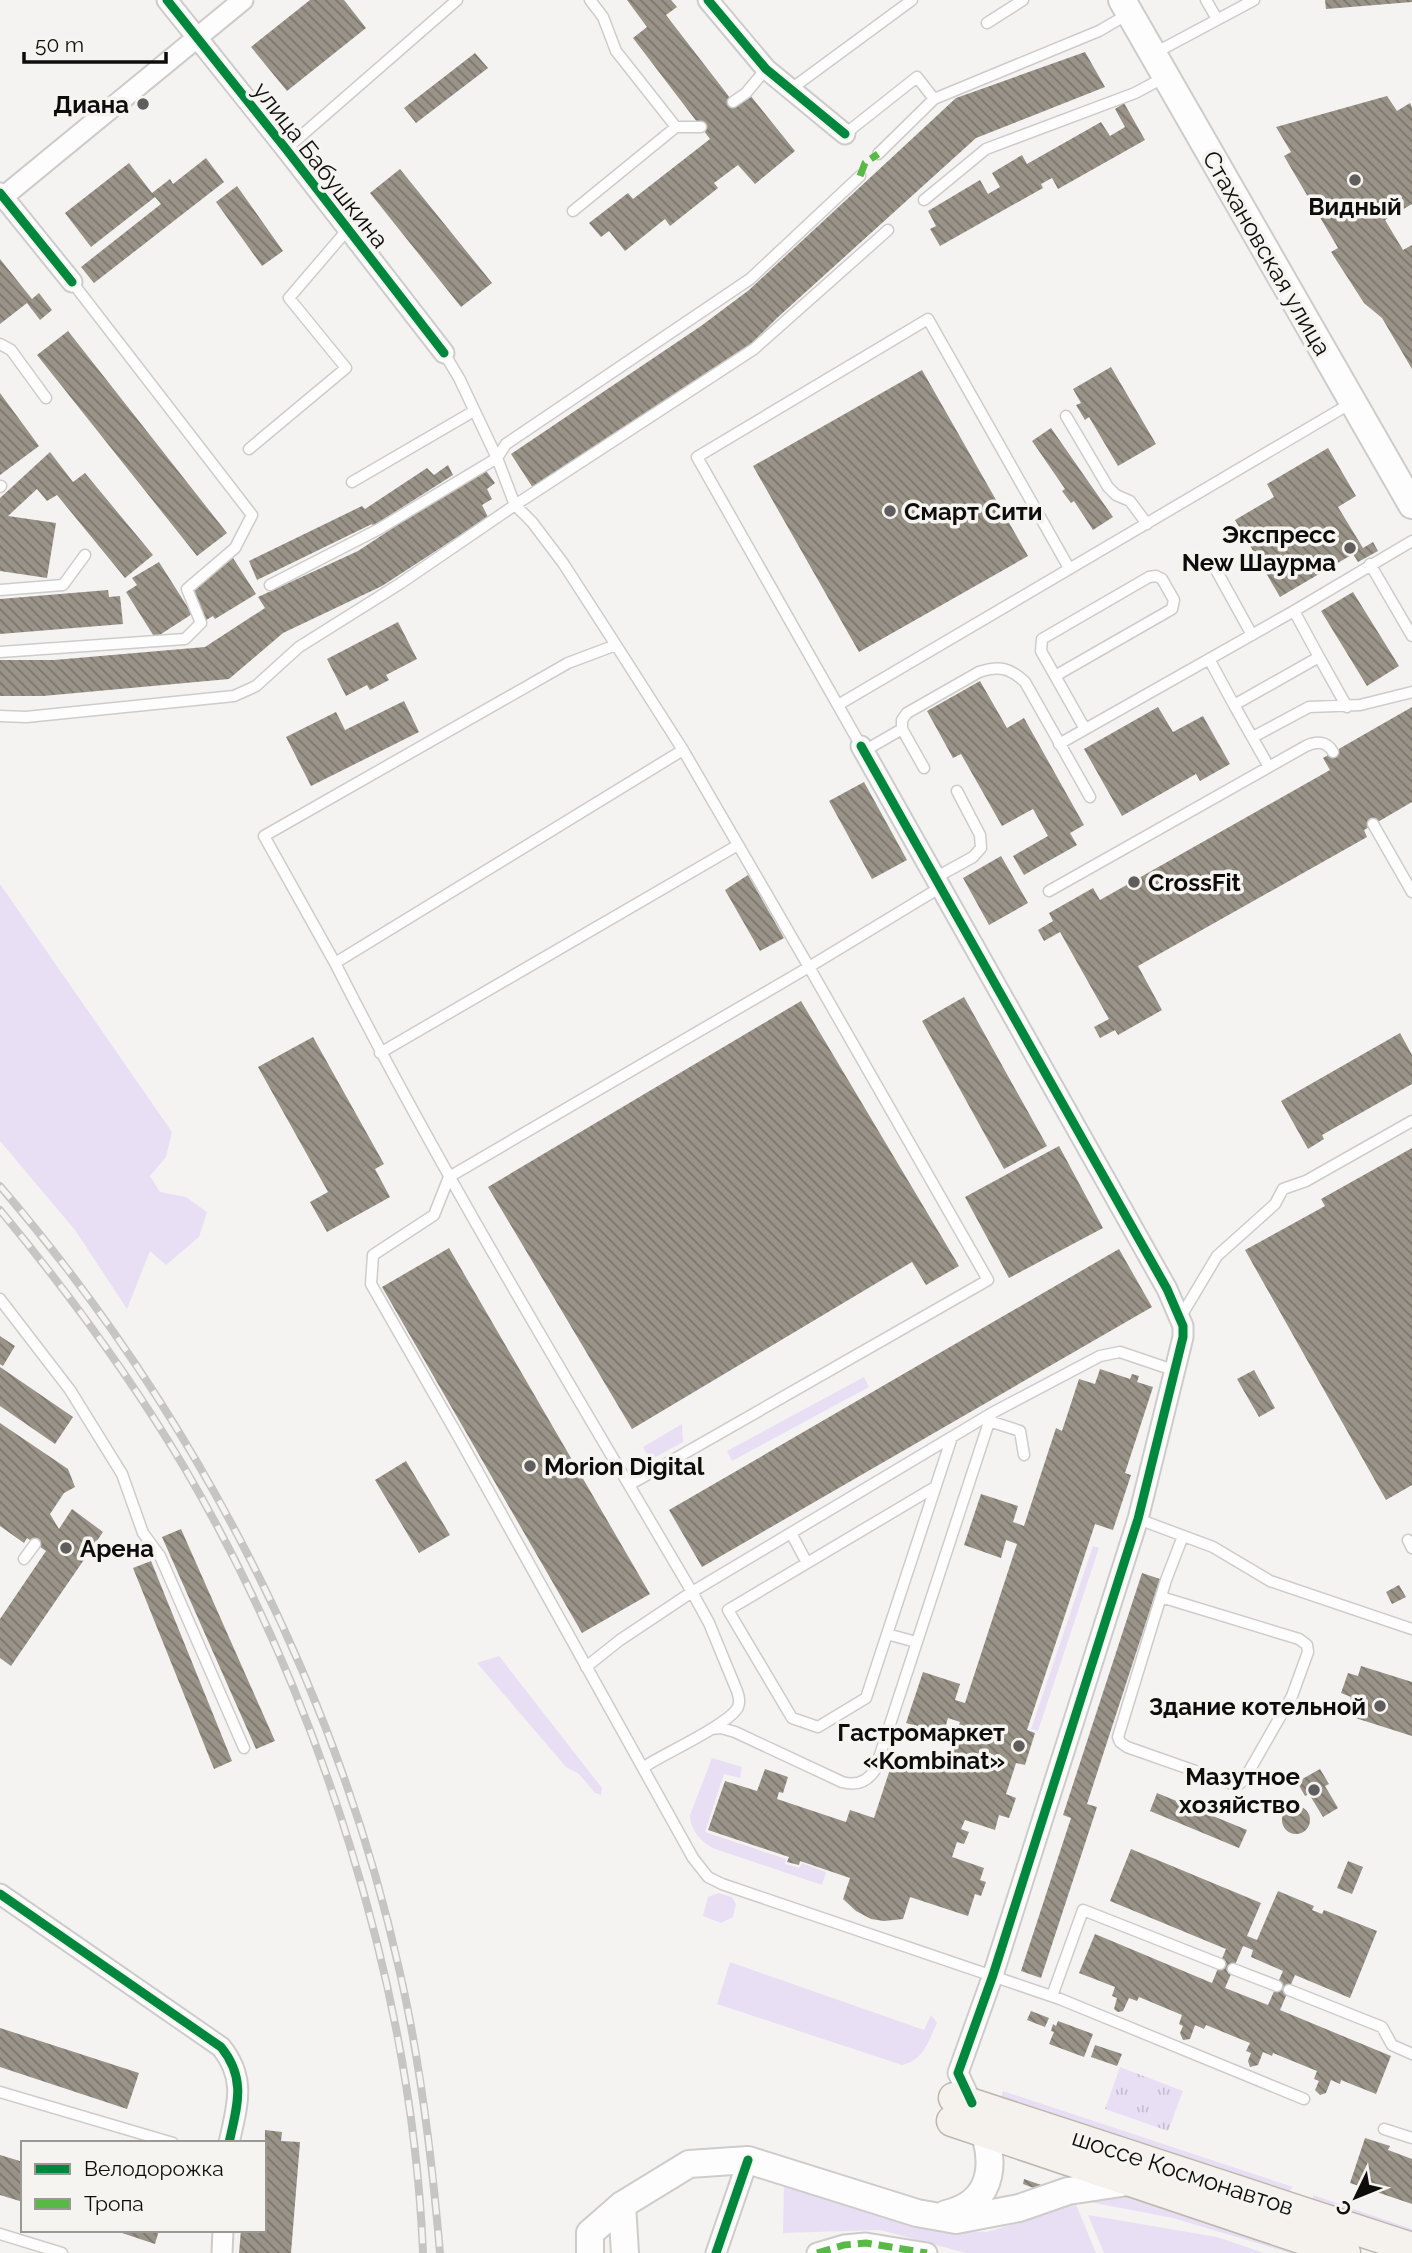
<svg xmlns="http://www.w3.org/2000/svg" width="1412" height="2253" viewBox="0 0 1412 2253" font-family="Raleway,sans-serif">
  <defs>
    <pattern id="park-tufts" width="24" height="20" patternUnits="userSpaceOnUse" patternTransform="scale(1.75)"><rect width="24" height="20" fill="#e8dff4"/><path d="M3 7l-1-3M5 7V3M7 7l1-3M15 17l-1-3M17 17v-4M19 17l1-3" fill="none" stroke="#c6bed0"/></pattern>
    <pattern id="building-back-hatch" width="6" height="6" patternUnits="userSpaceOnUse" patternTransform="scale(1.75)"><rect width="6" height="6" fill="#999388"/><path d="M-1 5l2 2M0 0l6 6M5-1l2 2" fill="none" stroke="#7b766e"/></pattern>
  </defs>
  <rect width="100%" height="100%" fill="#f5f3f1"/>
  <path fill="#e8dff4" d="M0,884L172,1132L166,1157L150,1176L160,1192L186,1197L207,1212L199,1237L166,1265L150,1251L127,1309L75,1230L0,1141Z
    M864,1377L869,1387L732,1461L727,1451Z
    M682,1424L683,1442L650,1460L643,1447Z
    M1093,1546L1099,1548L1038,1731L1031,1729Z
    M499,1656L602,1788L601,1795L595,1793L579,1774L566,1767L477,1663Z
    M712,1758L742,1767L740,1778L724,1774L705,1832L786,1859L785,1864L799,1868L802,1863L826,1872L822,1885L715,1849C702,1843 690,1830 690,1815Z
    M718,1893L732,1897L736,1904L733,1917L721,1923L703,1916L708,1897Z
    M730,1962L924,2030L931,2015L937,2023C928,2042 924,2060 902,2065L717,2004Z
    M1003,2091L1293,2187L1287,2193L1000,2101Z
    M784,2183L959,2231L987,2232L1027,2220L1075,2202L1096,2253H966L880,2230L783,2233Z
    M1118,2191L1313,2253H1290L1173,2218L1084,2201Z
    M1313,2195L1412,2229V2239L1313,2203Z
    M1088,2215L1217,2237L1264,2253H1104Z"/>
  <path fill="url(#park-tufts)" d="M1120,2067L1183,2091L1168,2131L1105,2109Z"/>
  <path fill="url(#building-back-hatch)" fill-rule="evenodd" d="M310,0H344L366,28L287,91L251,47Z
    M627,0H671L677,7L666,15L727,94L736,106L750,95L795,151L755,184L738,165L714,183L718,188L670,226L665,219L625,251L609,231L601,237L589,223L628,193L633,199L710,139L633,38L647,27Z
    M1325,0H1412V2L1326,9Z
    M1085,52L1105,87L976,138L777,318L748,347L533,488L511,454L701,326L749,290L956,98Z
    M475,53L488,68L416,123L404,108Z
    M1387,96L1397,111L1410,103L1412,107V204L1385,220L1403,250L1412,245V369L1382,318L1364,303L1331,252L1338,248L1284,156L1291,152L1276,127Z
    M1124,103L1145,140L1058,189L1052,178L1041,184L1043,188L940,246L930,229L936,226L928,211L980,180L988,194L1000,187L992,173L1022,155L1027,164L1101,122L1110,136L1125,127L1115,109Z
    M206,158L224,182L94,283L81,267L161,204L155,197L91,247L65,213L129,163L152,193L170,179L173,184Z
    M400,169L492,283L461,307L370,193Z
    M237,186L283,251L262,266L216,202Z
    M0,259L32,299L39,293L52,310L40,320L27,303L0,324Z
    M68,331L227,533L197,556L37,355Z
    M1111,367L1156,444L1118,466L1089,417L1085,420L1076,405L1081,403L1073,389Z
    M922,370L1028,556L859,652L753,466Z
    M0,393L39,446L0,475Z
    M1051,428L1113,517L1093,530L1074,501L1071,503L1062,491L1065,489L1032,441Z
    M1328,448L1356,496L1338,507L1363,548L1373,542L1378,551L1358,562L1353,554L1280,597L1235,520L1274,497L1267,484Z
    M50,452L73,482L85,473L153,555L125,578L57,495L47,501L37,489L8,516L56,523L47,578L0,571V498Z
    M448,465L453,475L373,526L372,524L257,580L249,561L362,506L365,509L427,468L434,475Z
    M484,468L495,483L487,489L492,499L482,505L488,517L382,586L283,633L229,679L43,696H0V660H54L205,647L265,608L258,597L358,551Z
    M233,558L256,594L215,619L213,616L203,622L185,593L192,584Z
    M159,562L192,614L155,638L126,592L137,585L132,578Z
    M108,590L109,597L120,596L123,624L0,634V599Z
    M1353,592L1399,666L1367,686L1321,611Z
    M398,622L417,659L386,675L389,680L370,690L367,685L346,696L327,659Z
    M980,681L1007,728L1024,718L1084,825L1070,833L1077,845L1024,875L1013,856L1048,836L1033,809L1002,826L961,754L953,758L927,711Z
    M404,701L419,732L311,786L286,737L336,712L345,730Z
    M1158,707L1173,732L1203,716L1230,764L1200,781L1196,774L1122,816L1084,749Z
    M1412,707V802L1364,830L1367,837L1138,966L1162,1010L1118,1035L1115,1030L1100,1038L1094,1027L1109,1019L1060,932L1044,941L1038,930L1053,921L1049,913L1093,888L1100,900L1330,770L1323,758Z
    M864,782L907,860L872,879L829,801Z
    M1001,856L1028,903L989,925L963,878Z
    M748,875L784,938L760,951L725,890Z
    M964,997L1047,1146L1004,1169L922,1021Z
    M801,1001L959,1266L926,1285L912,1262L632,1429L488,1187Z
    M1400,1033L1412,1055V1084L1322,1135L1324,1139L1308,1149L1281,1101Z
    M313,1037L384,1164L375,1169L390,1197L327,1232L310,1202L328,1192L258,1067Z
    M1059,1146L1103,1228L1009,1278L965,1197Z
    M1412,1148V1485L1386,1500L1245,1250L1325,1206L1321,1199Z
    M449,1248L650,1594L582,1633L382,1287Z
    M1119,1249L1152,1307L702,1567L669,1510Z
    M0,1336L15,1346L3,1366L0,1364Z
    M0,1367L73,1417L55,1444L0,1406Z
    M1100,1369L1130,1379L1132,1374L1139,1376L1137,1382L1153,1387L1125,1473L1131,1475L1113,1530L1095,1524L1027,1730L1035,1733L1025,1765L1016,1763L1006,1794L1016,1798L1009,1818L999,1815L995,1830L965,1820L961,1829L969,1832L964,1844L957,1842L952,1857L984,1868L980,1880L986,1882L981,1896L975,1894L968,1916L910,1897L903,1919L884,1921L871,1919L856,1911L843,1899L850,1878L800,1861L799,1865L787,1862L789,1857L708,1830L725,1781L757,1791L765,1769L788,1777L783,1793L779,1792L777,1799L846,1822L850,1810L874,1818L895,1754L943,1771L960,1722L948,1718L943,1735L906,1723L923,1672L960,1684L955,1700L965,1703L1017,1544L1006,1540L1001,1558L964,1545L981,1494L1018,1506L1013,1522L1024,1526L1056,1428L1062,1431L1079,1379L1095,1384Z
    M1254,1370L1275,1408L1259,1417L1237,1379Z
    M0,1423L68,1469L75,1487L64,1493L50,1514L59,1529L72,1509L103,1532L11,1666L0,1658V1619L46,1551L27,1538L24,1543L0,1526Z
    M406,1461L450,1535L419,1553L375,1480Z
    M181,1529L275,1741L256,1749L162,1537Z
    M151,1561L232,1761L214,1769L133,1568Z
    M1142,1573L1160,1579L1087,1804L1097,1807L1041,1978L1021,1971L1071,1818L1063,1815Z
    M1399,1585L1406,1597L1392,1604L1386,1592Z
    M1361,1666L1412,1682V1736L1346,1715L1351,1697L1341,1693L1348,1673L1358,1676Z
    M1320,1769L1329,1784L1325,1786L1338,1808L1323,1817L1309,1794L1305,1796L1297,1782Z
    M1157,1793L1247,1830L1239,1848L1150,1811Z
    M1282 1820a14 14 0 1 1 28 0a14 14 0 1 1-28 0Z
    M1131,1849L1261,1903L1247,1936L1257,1940L1278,1891L1314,1906L1312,1910L1322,1914L1324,1910L1377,1931L1350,1998L1295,1975L1280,2010L1391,2056L1376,2094L1341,2080L1340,2084L1331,2080L1326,2093L1320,2095L1315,2090L1319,2081L1314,2079L1317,2071L1273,2053L1272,2056L1263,2052L1258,2065L1250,2067L1248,2061L1251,2053L1246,2051L1250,2043L1206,2025L1204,2029L1195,2025L1190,2039L1183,2040L1180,2033L1183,2026L1179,2024L1182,2015L1139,1997L1137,2001L1129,1998L1123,2011L1118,2012L1114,2009L1117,1998L1112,1996L1115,1987L1079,1973L1095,1934L1212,1983L1226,1949L1110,1901ZM1243,1946L1253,1950L1251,1957L1283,1971L1268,2005L1225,1988Z
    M1348,1861L1363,1867L1352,1894L1337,1888Z
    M1031,2011L1049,2018L1045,2027L1027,2020Z
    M1058,2021L1093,2034L1084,2057L1049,2044L1054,2032L1051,2031L1053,2024L1056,2026Z
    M0,2028L139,2073L127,2109L0,2067Z
    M1095,2045L1122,2054L1117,2066L1091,2057Z
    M265,2130L282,2132L281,2141L300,2142L291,2253H239L241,2230H264Z
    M1365,2138L1390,2146L1388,2150L1412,2159V2204L1350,2183Z
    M0,2155L23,2162V2202L0,2195Z
    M1024,2179L1044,2186L1042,2191L1023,2184Z
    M113,2230H159L155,2244Z"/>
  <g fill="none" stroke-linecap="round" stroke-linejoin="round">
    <g stroke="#cecccb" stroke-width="13">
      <path id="service" d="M1206,0L1217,19
        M987,23L1023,0
        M1153,54L1254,0
        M791,89L912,0
        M733,102L746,93L766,69
        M676,127H701
        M845,134L917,77L934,99
        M286,149L457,0
        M878,154L934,99L1099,31L1130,13
        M924,200L986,149L1135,93L1165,77
        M573,211L676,127L616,51L603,17L590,0
        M0,344L11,350L46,398
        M444,353L459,378L497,458L515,505L532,522L563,563L616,645L683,750L809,967L941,887
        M1066,416L1108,487L1116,495L1130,501L1147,524
        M249,449L346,368L289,298L348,229
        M352,482L474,411
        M0,487L1,486
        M1370,564L1412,636
        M1215,568L1252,635
        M270,585L379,529L497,458L506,444L750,279L860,176
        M0,590L63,585L85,555
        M0,652L185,639L201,623L187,589L235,548L252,515L72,282
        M1319,657L1347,707
        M1209,659L1234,705
        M1055,676L1172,609L1174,600L1162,579L1156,576L1149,577L1042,639L1041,651L1085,729
        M838,705L1353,402
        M0,716L26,717L234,696L256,686L299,647L401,583L515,505L754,349L888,230
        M902,729V720L907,713L979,672C999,665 1010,668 1025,682L1090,797
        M1253,737L1309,707L1360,705L1412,692
        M1059,744L1294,611L1412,541
        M861,746L697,457L928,319L1069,568
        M864,751L902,729L924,768
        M1269,767L1234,705L1319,657L1294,611
        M1373,824L1412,892
        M935,878L973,857L981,848L980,835L957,791
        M1049,891L1306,746C1316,741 1327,741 1333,752
        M335,963L264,836L568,663L616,645
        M380,1053L738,845
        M0,1299L70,1390L122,1474L143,1533L160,1556L244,1748
        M1180,1318L1217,1256L1275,1204L1283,1189L1306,1181L1412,1121
        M989,1421L1020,1431L1024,1455
        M629,1485L988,1280L809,967L449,1177L434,1215L373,1255L371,1284L458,1436L693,1858L708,1877L722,1884L1060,1999L1304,2099
        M935,1487L728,1610L792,1718L818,1727L866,1698L952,1437
        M1138,1519L1213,1547L1270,1581L1412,1629
        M791,1533L807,1563
        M1408,1540L1412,1548
        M24,1559L35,1544
        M1161,1597L1299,1639L1307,1645L1308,1652L1292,1696L1244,1780L1239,1784H1232L1127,1747L1120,1742L1118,1737L1166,1580L1183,1536
        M887,1634L916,1642
        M586,1667L620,1640L692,1592L992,1413L1100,1356L1120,1352L1176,1371
        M711,1729L721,1728L735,1732L842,1782C856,1786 867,1782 875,1770L992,1413
        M644,1767C663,1754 730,1724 738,1707C740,1702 739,1696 737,1691L709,1623L692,1592C570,1384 444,1178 335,963L683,750
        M1233,1969L1277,1986
        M1289,1990L1382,2027L1392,2045L1412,2054
        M1052,1996L1083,1910L1220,1964
        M0,2092L173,2143
        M1384,2129L1412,2138
        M0,2234L62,2253"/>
    </g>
    <g stroke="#cecccb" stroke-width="23">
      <path id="minor" d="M167,0L286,149L444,353
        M708,0L766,69L845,134
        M0,193L72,282
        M3,197L243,0
        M861,746L1167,1289L1183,1326V1337L1138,1519L993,1975L958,2073L972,2103
        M0,1894L221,2047C247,2079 237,2106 229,2143
        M222,2253L223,2230
        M716,2253L748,2160
        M817,2253L844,2245L866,2243L927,2253"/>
    </g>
    <g stroke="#cecccb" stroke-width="30">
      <path id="secondary" d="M1122,0L1412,505
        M622,2205L625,2253
        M946,2214C998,2202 996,2156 978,2116
        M590,2253V2233L622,2205L689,2164L748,2160L917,2213L956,2220L1019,2208L1068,2191L1128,2182"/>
    </g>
    <g stroke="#bdb7ae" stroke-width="33">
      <path id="primary" d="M954,2098L1412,2248
        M952,2121L1345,2253"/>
    </g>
    <use href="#service" stroke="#fefdfd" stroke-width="10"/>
    <use href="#minor" stroke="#fefdfd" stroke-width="19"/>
    <use href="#secondary" stroke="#fefdfd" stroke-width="26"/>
    <use href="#primary" stroke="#f5f1ed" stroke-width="30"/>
    <g stroke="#c5c5c4" stroke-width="8">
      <path id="rail" d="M0,1186C192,1410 336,1684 400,1973C421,2065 432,2159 440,2253
        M0,1210C67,1291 130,1376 184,1467C319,1696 412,1987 423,2253"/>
    </g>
    <use href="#rail" stroke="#f6f4f0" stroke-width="5" stroke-dasharray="16" stroke-linecap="butt"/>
    <path stroke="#58b947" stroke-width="7" stroke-dasharray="14 7" stroke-linecap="butt" d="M860,176L865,163L878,154
      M817,2253L844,2245L866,2243L927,2253"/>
    <g stroke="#f6f4f0" stroke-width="13">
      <path id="cycleway" d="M167,0L286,149L444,353
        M708,0L766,69L845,134
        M0,193L72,282
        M861,746L1167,1289L1183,1326V1337L1138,1519L993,1975L958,2073L972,2103
        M0,1894L221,2047C247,2079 237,2106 229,2143
        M716,2253L748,2160"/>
    </g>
    <use href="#cycleway" stroke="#00873e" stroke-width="9"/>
  </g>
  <g fill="#5f5e5c" stroke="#f6f4f0" stroke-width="2.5">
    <circle cx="143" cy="104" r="7"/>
    <circle cx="1355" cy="180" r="7"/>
    <circle cx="890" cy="511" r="7"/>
    <circle cx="1350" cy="548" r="7"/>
    <circle cx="1134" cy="882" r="7"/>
    <circle cx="530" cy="1466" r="7"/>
    <circle cx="66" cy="1548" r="7"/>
    <circle cx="1380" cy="1706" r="7"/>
    <circle cx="1019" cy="1746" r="7"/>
    <circle cx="1314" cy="1790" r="7"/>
  </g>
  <g text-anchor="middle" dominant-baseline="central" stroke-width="7" stroke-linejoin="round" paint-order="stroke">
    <g font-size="24" font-weight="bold" fill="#0e0d0c" stroke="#f6f4f0" text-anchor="end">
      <text x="129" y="104">Диана</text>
      <text x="1355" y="206" text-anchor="middle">Видный</text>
      <text x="904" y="511" text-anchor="start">Смарт Сити</text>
      <text x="1336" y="534">Экспресс<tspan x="1336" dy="28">New Шаурма</tspan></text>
      <text x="1148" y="882" text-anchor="start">CrossFit</text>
      <text x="544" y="1466" text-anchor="start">Morion Digital</text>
      <text x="80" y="1548" text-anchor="start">Арена</text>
      <text x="1366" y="1706">Здание котельной</text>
      <text x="1005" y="1732">Гастромаркет<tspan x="1005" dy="28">«Kombinat»</tspan></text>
      <text x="1300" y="1776">Мазутное<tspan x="1300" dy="28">хозяйство</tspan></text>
    </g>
    <g font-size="24" fill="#0e0d0c" stroke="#f6f4f0">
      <text transform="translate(321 165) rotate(52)">улица Бабушкина</text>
      <text transform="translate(1267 253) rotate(60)">Стахановская улица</text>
      <text transform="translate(1183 2172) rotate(18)">шоссе Космонавтов</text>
    </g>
  </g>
  <rect x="21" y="2141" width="245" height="91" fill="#f6f4f0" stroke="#999895" stroke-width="2"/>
  <rect x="35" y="2164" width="35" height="10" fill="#00873e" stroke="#999895" stroke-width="2"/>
  <text x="84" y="2176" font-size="21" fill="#0e0d0c">Велодорожка</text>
  <rect x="35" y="2199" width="35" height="10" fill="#58b947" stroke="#999895" stroke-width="2"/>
  <text x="84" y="2211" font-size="21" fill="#0e0d0c">Тропа</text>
  <g transform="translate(1356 2197) rotate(227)" stroke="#f6f4f0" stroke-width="5" paint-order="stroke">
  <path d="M0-5L12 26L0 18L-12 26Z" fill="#0e0d0c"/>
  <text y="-10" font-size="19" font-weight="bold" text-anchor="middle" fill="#0e0d0c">С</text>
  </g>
  <path d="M24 52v10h142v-10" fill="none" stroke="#0e0d0c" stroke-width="3.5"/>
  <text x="35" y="52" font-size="21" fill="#0e0d0c" stroke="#f6f4f0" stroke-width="5" paint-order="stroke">50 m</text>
</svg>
